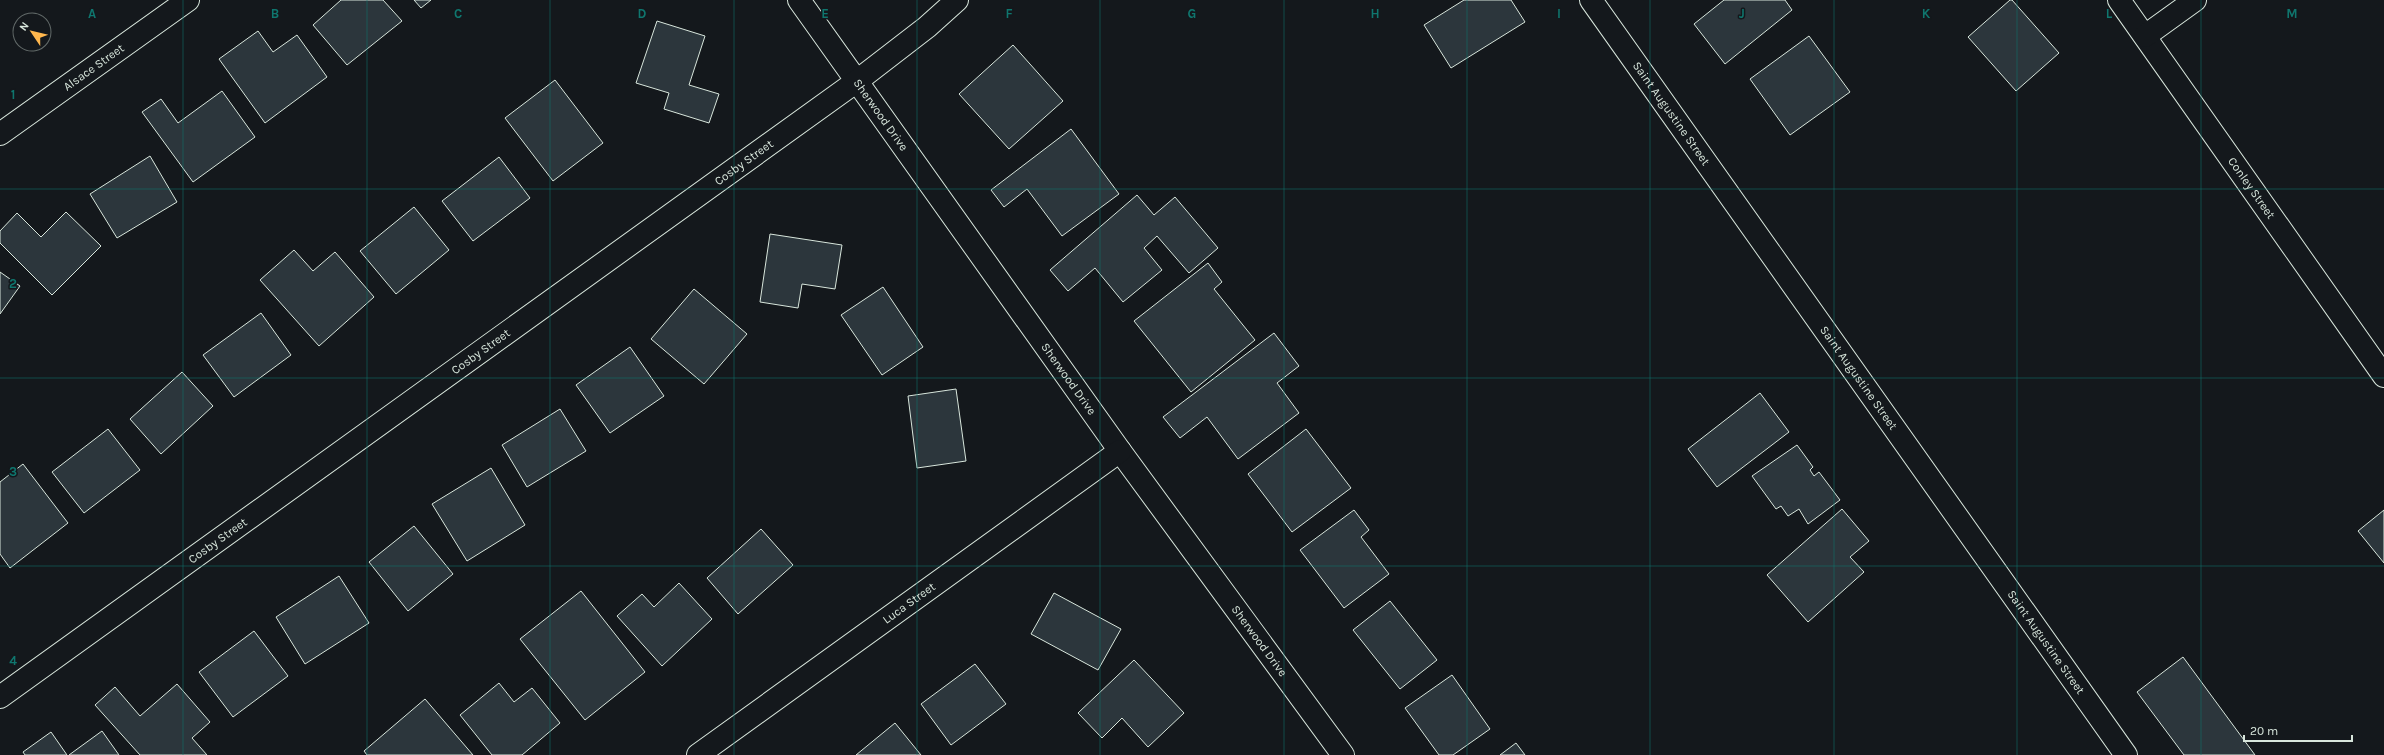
<svg xmlns="http://www.w3.org/2000/svg" width="2384" height="755" viewBox="0 0 2384 755" font-family="Karla,sans-serif">
  <rect width="100%" height="100%" fill="#14181c"/>
  <path fill="#2c363c" stroke="#d8e6dc" d="M341,0H383L402,21L347,65L313,25Z
    M414,0H431L421,8Z
    M1464,0H1511L1525,22L1451,68L1424,25Z
    M1724,0H1785L1792,10L1725,64L1694,24Z
    M2010,0H2012L2059,53L2016,91L1968,37Z
    M657,21L705,36L689,85L719,94L709,123L664,109L669,93L636,83Z
    M258,31L273,52L297,35L327,77L265,123L219,59Z
    M1809,36L1850,92L1790,135L1750,79Z
    M1013,45L1063,101L1009,149L959,94Z
    M555,80L603,143L553,181L505,118Z
    M222,91L255,137L193,182L142,112L161,99L178,123Z
    M1071,129L1119,194L1062,236L1027,189L1004,207L991,190Z
    M150,156L177,202L117,238L90,194Z
    M499,157L530,198L473,241L442,201Z
    M1137,195L1154,215L1175,197L1218,248L1189,273L1157,236L1144,248L1162,270L1123,302L1095,268L1068,291L1050,270Z
    M414,207L449,250L396,294L360,251Z
    M66,212L101,246L52,295L0,243V231L17,213L41,237Z
    M770,234L842,245L835,289L802,284L798,308L760,302Z
    M294,250L313,271L335,252L374,297L319,346L260,280Z
    M1208,263L1222,282L1214,289L1255,340L1191,392L1134,321Z
    M0,272L20,286L0,314Z
    M883,287L923,347L882,375L841,315Z
    M694,289L747,334L704,384L651,339Z
    M261,313L291,355L234,397L203,355Z
    M1274,333L1299,366L1277,383L1299,413L1238,459L1207,417L1180,438L1163,417Z
    M630,347L664,396L610,433L576,385Z
    M182,372L213,406L161,454L130,419Z
    M956,389L966,461L917,468L908,396Z
    M1760,393L1789,432L1717,487L1688,449Z
    M560,409L586,451L527,487L502,445Z
    M108,429L140,470L84,513L52,472Z
    M1306,429L1351,488L1292,532L1248,474Z
    M1797,445L1813,467L1810,470L1814,476L1819,472L1840,500L1808,524L1799,509L1788,516L1781,506L1776,509L1752,476Z
    M23,464L68,523L10,568L0,554V482Z
    M491,468L525,525L467,561L432,504Z
    M1842,509L1869,541L1850,557L1864,572L1808,622L1767,575Z
    M1354,510L1369,530L1361,537L1389,574L1344,608L1300,550Z
    M2384,510V563L2358,531Z
    M414,526L453,574L408,611L369,562Z
    M761,529L793,565L738,614L707,578Z
    M339,576L369,623L305,664L276,617Z
    M679,583L712,619L662,666L617,616L642,594L654,607Z
    M581,591L645,672L585,720L520,639Z
    M1054,593L1121,629L1098,670L1031,634Z
    M1390,601L1437,660L1400,689L1353,630Z
    M254,631L288,676L233,717L199,672Z
    M2183,657L2255,755H2184L2137,692Z
    M1134,660L1184,713L1148,747L1122,718L1102,738L1078,713Z
    M975,664L1006,704L951,745L921,704Z
    M1452,675L1490,729L1453,755H1439L1405,708Z
    M499,683L514,702L532,688L560,723L522,755H492L460,715Z
    M177,684L210,722L192,738L207,755H140L95,705L115,687L140,716Z
    M425,699L473,755H367L364,751Z
    M895,723L921,755H856Z
    M102,731L119,755H69Z
    M51,732L67,755H25L23,752Z
    M1516,743L1525,755H1500Z"/>
  <g fill="none" stroke-linecap="round" stroke-linejoin="round">
    <g stroke="#d8e6dc" stroke-width="24">
      <g id="minor">
        <path id="s1" d="M799,0L1120,451L1343,755"/>
        <path id="s2" d="M1591,0L2126,755"/>
        <path id="s3" d="M2119,0L2384,376"/>
        <path d="M2145,36L2195,0"/>
        <path id="s4" d="M0,134L188,0"/>
        <path id="s5" d="M0,697L857,81L927,27L957,0"/>
        <path id="s6" d="M698,755L1120,451"/>
      </g>
    </g>
    <use href="#minor" stroke="#14181c" stroke-width="22"/>
  </g>
  <path fill="none" stroke="#0f766e" stroke-width="1" stroke-opacity="0.55" d="M183,0V755M367,0V755M550,0V755M734,0V755M917,0V755M1100,0V755M1284,0V755M1467,0V755M1650,0V755M1834,0V755M2017,0V755M2201,0V755M0,189H2384M0,378H2384M0,566H2384"/>
  <g text-anchor="middle" dominant-baseline="central" stroke-width="3" stroke-linejoin="round" paint-order="stroke">
    <g font-size="12" fill="#d8e6dc" stroke="#14181c">
      <text stroke="none"><textPath href="#s4" startOffset="115">Alsace Street</textPath></text>
      <text stroke="none"><textPath href="#s2" startOffset="139">Saint Augustine Street</textPath></text>
      <text stroke="none"><textPath href="#s1" startOffset="141">Sherwood Drive</textPath></text>
      <text stroke="none"><textPath href="#s5" startOffset="916">Cosby Street</textPath></text>
      <text stroke="none"><textPath href="#s3" startOffset="230">Conley Street</textPath></text>
      <text stroke="none"><textPath href="#s5" startOffset="592">Cosby Street</textPath></text>
      <text stroke="none"><textPath href="#s2" startOffset="463">Saint Augustine Street</textPath></text>
      <text stroke="none"><textPath href="#s1" startOffset="465">Sherwood Drive</textPath></text>
      <text stroke="none"><textPath href="#s5" startOffset="268">Cosby Street</textPath></text>
      <text stroke="none"><textPath href="#s6" startOffset="260">Luca Street</textPath></text>
      <text stroke="none"><textPath href="#s1" startOffset="789">Sherwood Drive</textPath></text>
      <text stroke="none"><textPath href="#s2" startOffset="787">Saint Augustine Street</textPath></text>
    </g>
  </g>
  <g font-size="13" text-anchor="middle" font-weight="bold" fill="#0f766e" stroke="#14181c" stroke-width="3" stroke-linejoin="round" paint-order="stroke">
    <text x="92" y="18">A</text>
    <text x="275" y="18">B</text>
    <text x="458" y="18">C</text>
    <text x="642" y="18">D</text>
    <text x="825" y="18">E</text>
    <text x="1009" y="18">F</text>
    <text x="1192" y="18">G</text>
    <text x="1375" y="18">H</text>
    <text x="1559" y="18">I</text>
    <text x="1742" y="18">J</text>
    <text x="1926" y="18">K</text>
    <text x="2109" y="18">L</text>
    <text x="2292" y="18">M</text>
    <text x="13" y="99">1</text>
    <text x="13" y="288">2</text>
    <text x="13" y="476">3</text>
    <text x="13" y="665">4</text>
  </g>
  <g transform="translate(32 32) rotate(305)"><circle r="19" fill="#14181c" stroke="#626a69"/>
  <path d="M0-3L7 15L0 10L-7 15Z" fill="#ffb74d"/>
  <text y="-6" font-size="11" font-weight="bold" text-anchor="middle" fill="#d8e6dc">N</text>
  </g>
  <path d="M2244 735v6h108v-6" fill="none" stroke="#d8e6dc" stroke-width="2"/>
  <text x="2250" y="735" font-size="12" fill="#d8e6dc" stroke="#14181c" stroke-width="3" paint-order="stroke">20 m</text>
</svg>
